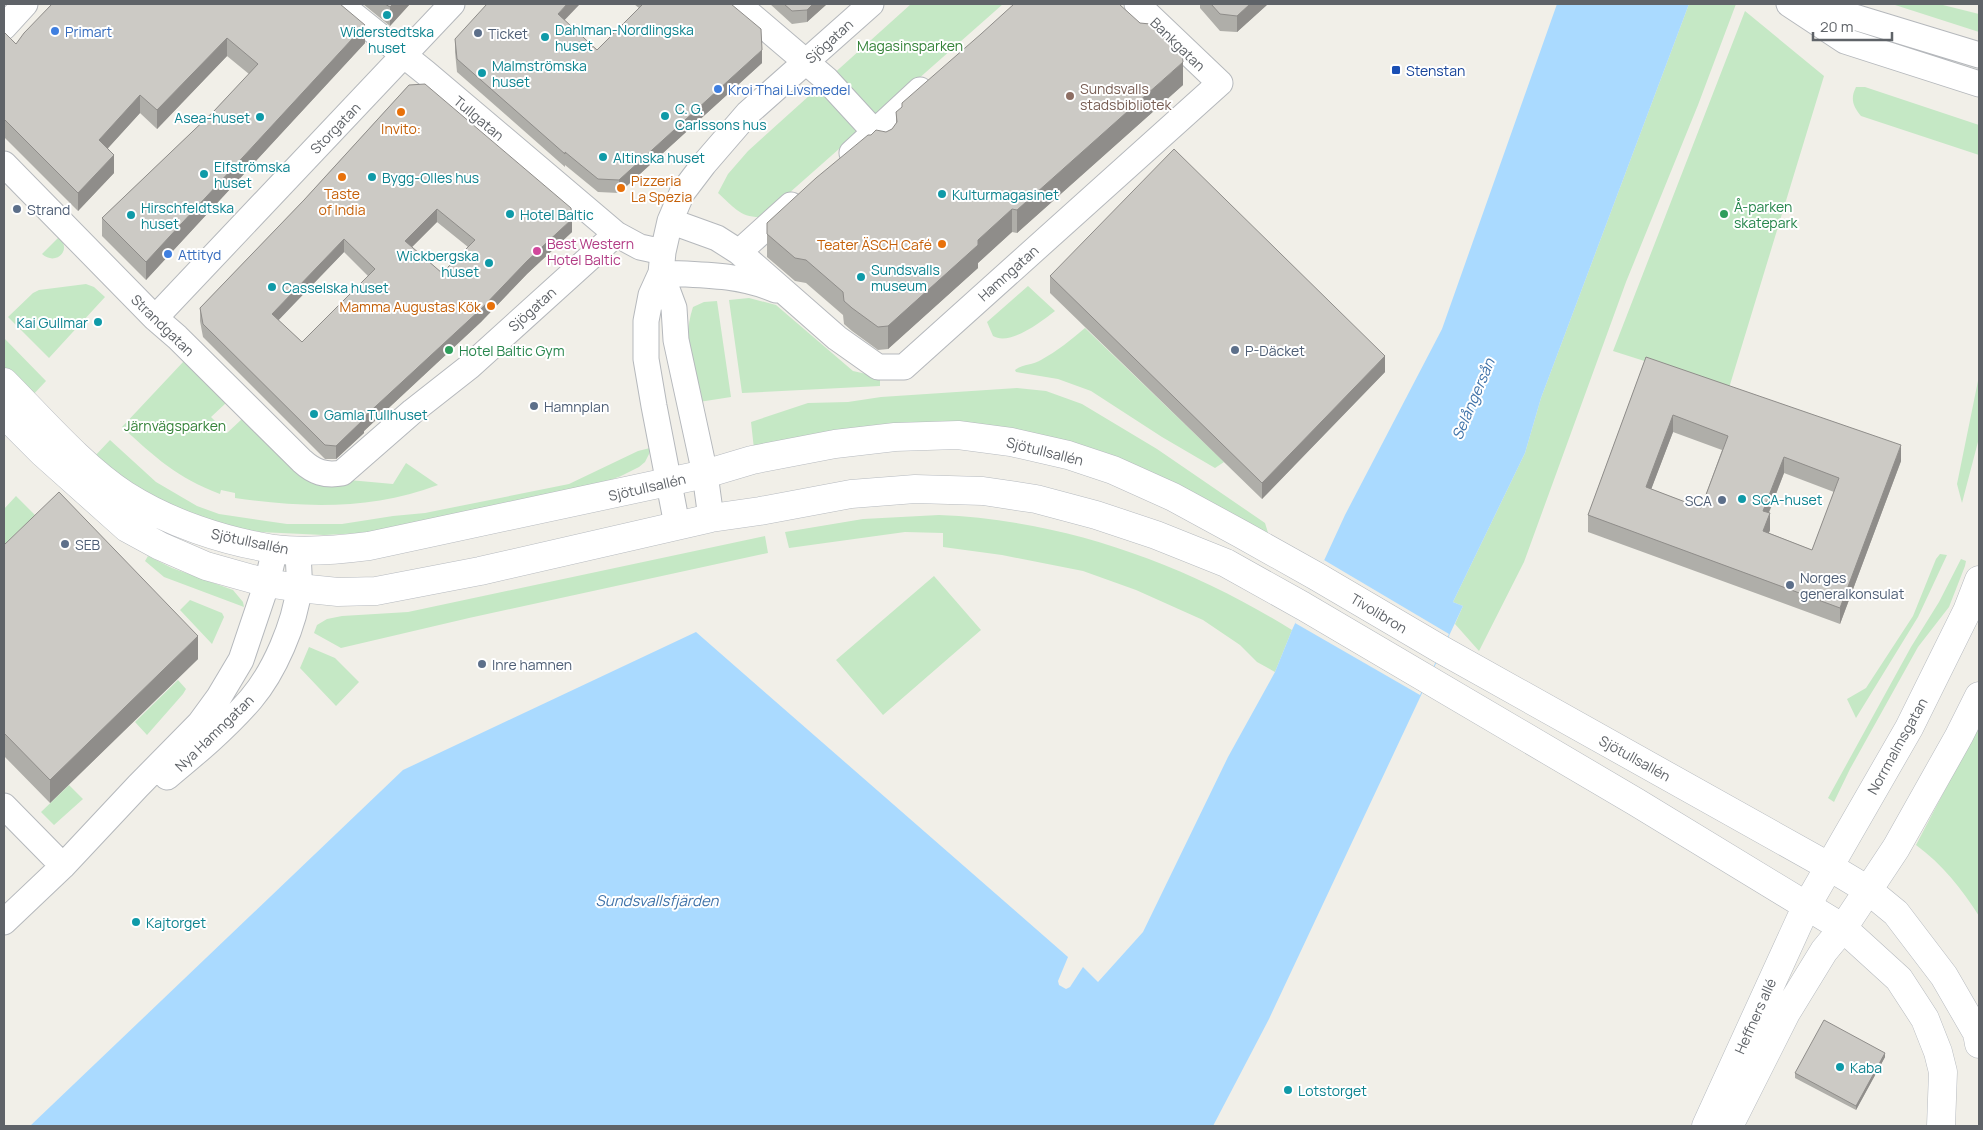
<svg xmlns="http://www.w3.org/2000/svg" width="1983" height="1130" viewBox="0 0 1983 1130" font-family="Manrope,sans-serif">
  <rect width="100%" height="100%" fill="#f1efe8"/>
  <path fill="#c5e8c5" d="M911,4H1003L762,217C740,218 734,207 718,193L728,174L748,151Z
    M1689,4H1736L1698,105L1626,282L1524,562L1479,651L1455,624L1463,606L1453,602L1525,453L1541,398Z
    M1892,4H1939L1979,14V32Z
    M1745,11L1824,76L1729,388L1613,351Z
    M1856,87H1865L1979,125V155L1861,116C1853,106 1850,99 1856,87Z
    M59,237C73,251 55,266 42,254Z
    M86,284L94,287L105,297L49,358L8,317L33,293L39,290Z
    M1028,286L1055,311C1041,322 1010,346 993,336L987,322Z
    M749,298L776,305L853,371L880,377V386L742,393L729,300Z
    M717,301L731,397L699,402C692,370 682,339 693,307L704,302Z
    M1085,328L1224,462L1215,468L1162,437L1091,391L1058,379L1016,372L1015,370C1023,364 1033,365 1041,360C1057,351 1071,340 1085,328Z
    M4,338L46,381L31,397L4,369Z
    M184,361L226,403L211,417L227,433L242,419L349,480L393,484L406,463L438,485C372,510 304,508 235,498V493L221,490L220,494C176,477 156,458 122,427Z
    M1979,376V438L1962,503L1957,484Z
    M1017,388L1046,391L1082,404L1157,449L1265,523L1269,536L937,424H883L821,433L754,449L751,422L808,403L848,402L881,397Z
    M110,440L156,482L197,506L219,514L287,524H342L393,516L425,513L569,484L638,451L650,448L649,454L645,462L639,467L621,476L573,494L363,533L324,535L260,532L221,526L169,509L93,458Z
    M16,496L35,515L4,545V509Z
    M939,515C1065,520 1186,564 1292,630L1275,672L1257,662L1240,645L1203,620L1136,590L1083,571L1002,555L943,547V533L905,532L789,548L785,532L863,519Z
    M765,536L768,553L469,618L341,648L314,633L317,625L327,619L342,616L408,612Z
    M1940,554L1947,555L1918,617L1856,718L1847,699L1866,688L1913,616L1936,559Z
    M148,556L172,568L233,590L243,602L244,607L164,577L145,561Z
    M1961,559L1966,561L1965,566L1949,607L1918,647L1850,769L1834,802L1828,798L1911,647L1939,602Z
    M934,576L981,630L883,715L836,660Z
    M190,600L222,613L224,617L212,644L180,610Z
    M309,647L335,658L359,682L336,706L300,668Z
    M178,680L186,689L183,694L147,735L135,722Z
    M1979,725V916C1962,889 1942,864 1916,845Z
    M69,785L83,799L54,825L41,812Z"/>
  <path fill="#aadaff" d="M1557,4H1689L1541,398L1525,453L1453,602L1463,606L1269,1019L1213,1126H30L403,770L696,632L1068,957L1058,981L1059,985L1066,989L1070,987L1083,967L1098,982L1143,932L1228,757L1275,672L1292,630L1345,515L1442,329Z"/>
  <path fill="#f1efe8" d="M1324,560L1449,634L1420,695L1295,623Z"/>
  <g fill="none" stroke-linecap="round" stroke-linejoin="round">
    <g stroke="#b5b8bc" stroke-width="27">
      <path id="street" d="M340,4L426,73L616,234L640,247L663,252
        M738,4L826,79L883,141
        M1789,4L1845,41L1979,84
        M1820,4L1851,16L1979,55
        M4,27L25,4
        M852,153L920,90
        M4,164L155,318L177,337L302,461C314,472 325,476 342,473L413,411L469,367L616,234
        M670,221L717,238L739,252L837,338L878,367H904L1220,83L1137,4
        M739,252L791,205
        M661,273L674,308L676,340L705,474L711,518
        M661,273C702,275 738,274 776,290
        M155,318L452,4
        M677,525L654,406L646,359V321L651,295L661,273L663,252L670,221L682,193L704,164L748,113L871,4
        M167,777C196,753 226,728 251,699C274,672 295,624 299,588C300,576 298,563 298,550
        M4,806L63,866
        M4,922L63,866L138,786L200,723L219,697L241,660L267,583L275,549"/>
    </g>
    <g stroke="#b6babf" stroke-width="29">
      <path id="secondary" d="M4,382C40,418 83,468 125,495C169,523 223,541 274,549C305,553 338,550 369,546L705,474L752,460L835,444L895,437L958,435L1011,442L1068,455L1113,470L1173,497L1241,534L1316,576L1442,650L1828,866L1868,890L1896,913L1944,976L1977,1033L1979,1044
        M4,414L43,453L127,528L160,546L206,566L267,583L299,588L338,592L376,591L480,571L711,518L760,511L851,494L915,489L983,491L1036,499L1096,515L1156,535L1226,563L1303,606L1636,802L1843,928L1899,979L1925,1019L1938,1052L1943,1072L1941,1126
        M1706,1126L1806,907L1909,728L1967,611L1979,580
        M1729,1126L1786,1013L1824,951L1843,928L1896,848L1959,736L1979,696"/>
    </g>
    <use href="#street" stroke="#fff" stroke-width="25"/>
    <use href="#secondary" stroke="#fff" stroke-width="28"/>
  </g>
  <path fill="#afaea9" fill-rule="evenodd" d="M52,4L365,43L146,280L102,236V218L214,111L249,74L227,56L157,129L140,113L108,148L114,173L78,211L4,137V32L16,44Z
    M363,4H410L390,26Z
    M634,4H731L762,63L619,193L598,192L565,165V167L457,72L455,52V39L564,20L597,50L639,8Z
    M770,4H827L807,22L792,24Z
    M1200,4H1268L1237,32L1220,31L1200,8Z
    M409,85L572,232L527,274L481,322L364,431V433L336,459H325L203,337L200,321V308L304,200ZM437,222L468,247L442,273L412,247ZM344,252L368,276L302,342L278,320Z
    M1183,85L1017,233L1012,232L978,263V268L888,349L878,350L852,331L844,324L843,315L806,283L795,281L767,257V223L871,135L886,132L892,129L896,124V112Z
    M1050,276L1385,372L1262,499L1050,293Z
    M1646,357L1901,461L1840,624L1588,532V515ZM1673,432L1722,450L1701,508L1651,489ZM1784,473L1834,492L1812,550L1769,533L1770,530L1769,513Z
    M4,545L198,659L50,803L4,756Z
    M1885,1057L1856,1110L1795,1078V1073Z"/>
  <path fill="#8f8d8a" d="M393,4H410L390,26V7Z
    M567,4H580L558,27V14Z
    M813,4H827L807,22V10Z
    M1250,4H1268L1237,32V16Z
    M365,25V43L146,280V262Z
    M227,38V56L157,129V110Z
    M762,50V63L619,193V180Z
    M1183,62V85L1017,233V210Z
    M140,95V113L99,158V140Z
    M114,155V173L78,211V193Z
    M437,209V222L405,254V241Z
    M1012,209V232L978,263V268L888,349V326L978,240Z
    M572,219V232L527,274L481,322L364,431V433L336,459V446L363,418L527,261Z
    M344,239V252L272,327V314Z
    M1385,356V372L1262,499V483Z
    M1673,415V432L1646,503V487Z
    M1901,445V461L1840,624V608Z
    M1784,457V473L1763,527V511Z
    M1770,513V530L1763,547V531Z
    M198,636V659L50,803V780Z
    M1885,1053V1057L1856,1110V1106Z"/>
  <path fill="#cccac5" stroke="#8f8d8a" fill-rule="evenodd" d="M52,4H340L365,25L146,262L102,218L214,111L258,64L227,38L157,110L140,95L99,140L114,155L78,193L4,119V32L16,44L24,33Z
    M385,4H393L390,7Z
    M487,4H567L558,14L597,50L643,4H731L761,29L762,50L619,180L598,179L565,152V154L457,59L455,39Z
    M784,4H813L807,10L792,11Z
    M1014,4H1119L1140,23L1150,24L1182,52L1183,62L1017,210L1012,209L978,240V245L888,326L878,327L852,308L844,301L843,292L806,260L795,258L767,234V223L816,178L868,135H871L876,130L886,132L892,129L897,122L896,112L902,107V103L981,34Z
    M1211,4H1250L1237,16L1220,14Z
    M425,84L571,208L572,219L527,261L481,309L363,418L364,419L336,446L325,445L203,324L200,308L304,200L409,85ZM437,209L475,240L442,273L405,241ZM344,239L375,269L302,342L272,314Z
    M1174,149L1385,356L1262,483L1050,276Z
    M1646,357L1901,445L1840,608L1588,515ZM1673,415L1728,436L1701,508L1646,487ZM1784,457L1839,478L1812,550L1763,531L1770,513L1763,511Z
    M59,492L198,636L50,780L4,733V545Z
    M1824,1020L1885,1053L1856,1106L1795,1073Z"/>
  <g fill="#0f9aa8" stroke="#fff" stroke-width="2">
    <circle cx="387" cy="15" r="5"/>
    <circle cx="545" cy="37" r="5"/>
    <circle cx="482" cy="73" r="5"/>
    <circle cx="665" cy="116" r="5"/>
    <circle cx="260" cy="117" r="5"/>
    <circle cx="603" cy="157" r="5"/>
    <circle cx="204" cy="174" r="5"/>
    <circle cx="372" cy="177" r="5"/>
    <circle cx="942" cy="194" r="5"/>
    <circle cx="510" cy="214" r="5"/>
    <circle cx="131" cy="215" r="5"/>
    <circle cx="489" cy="263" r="5"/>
    <circle cx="861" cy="277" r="5"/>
    <circle cx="272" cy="287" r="5"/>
    <circle cx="98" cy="322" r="5"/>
    <circle cx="314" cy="414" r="5"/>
    <circle cx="1742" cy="499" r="5"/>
    <circle cx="136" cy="922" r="5"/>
    <circle cx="1840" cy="1067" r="5"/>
    <circle cx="1288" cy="1090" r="5"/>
  </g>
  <g fill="#3f7fe0" stroke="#fff" stroke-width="2">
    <circle cx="55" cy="31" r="5"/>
    <circle cx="718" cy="89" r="5"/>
    <circle cx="168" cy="254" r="5"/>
  </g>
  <g fill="#5c6f8a" stroke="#fff" stroke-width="2">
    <circle cx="478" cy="33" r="5"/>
    <circle cx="17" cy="209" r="5"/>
    <circle cx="1235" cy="350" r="5"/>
    <circle cx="534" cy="406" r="5"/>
    <circle cx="1722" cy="500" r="5"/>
    <circle cx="65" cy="544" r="5"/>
    <circle cx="1790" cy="585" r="5"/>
    <circle cx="482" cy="664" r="5"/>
  </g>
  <rect fill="#1a4fb4" stroke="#fff" stroke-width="2" x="1391" y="65" width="10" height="10" rx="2.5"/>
  <circle fill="#8d6e63" stroke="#fff" stroke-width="2" cx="1070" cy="96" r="5"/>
  <g fill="#e8710a" stroke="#fff" stroke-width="2">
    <circle cx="401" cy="112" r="5"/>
    <circle cx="342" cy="177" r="5"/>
    <circle cx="621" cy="188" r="5"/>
    <circle cx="942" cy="244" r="5"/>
    <circle cx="491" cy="306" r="5"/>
  </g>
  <g fill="#2e9e5b" stroke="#fff" stroke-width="2">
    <circle cx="1724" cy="214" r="5"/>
    <circle cx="449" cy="350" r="5"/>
  </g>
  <circle fill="#d1479c" stroke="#fff" stroke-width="2" cx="537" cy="251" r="5"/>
  <g text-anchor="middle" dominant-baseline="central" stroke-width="4" stroke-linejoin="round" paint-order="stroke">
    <g font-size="14" fill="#0d838f" stroke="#fff" text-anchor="start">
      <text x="555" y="29">Dahlman-Nordlingska<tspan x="555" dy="16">huset</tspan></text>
      <text x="387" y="31" text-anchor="middle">Widerstedtska<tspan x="387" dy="16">huset</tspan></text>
      <text x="492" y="65">Malmströmska<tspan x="492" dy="16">huset</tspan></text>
      <text x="675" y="108">C. G.<tspan x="675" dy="16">Carlssons hus</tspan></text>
      <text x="250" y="117" text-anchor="end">Asea-huset</text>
      <text x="613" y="157">Altinska huset</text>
      <text x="214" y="166">Elfströmska<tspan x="214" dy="16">huset</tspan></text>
      <text x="382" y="177">Bygg-Olles hus</text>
      <text x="952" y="194">Kulturmagasinet</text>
      <text x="141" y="207">Hirschfeldtska<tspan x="141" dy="16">huset</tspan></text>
      <text x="520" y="214">Hotel Baltic</text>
      <text x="479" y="255" text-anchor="end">Wickbergska<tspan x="479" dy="16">huset</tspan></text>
      <text x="871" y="269">Sundsvalls<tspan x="871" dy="16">museum</tspan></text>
      <text x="282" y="287">Casselska huset</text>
      <text x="88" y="322" text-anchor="end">Kai Gullmar</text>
      <text x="324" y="414">Gamla Tullhuset</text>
      <text x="1752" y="499">SCA-huset</text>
      <text x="146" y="922">Kajtorget</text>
      <text x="1850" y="1067">Kaba</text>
      <text x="1298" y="1090">Lotstorget</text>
    </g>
    <g font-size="14" fill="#366cbe" stroke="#fff" text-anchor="start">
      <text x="65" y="31">Primart</text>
      <text x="728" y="89">Kroi Thai Livsmedel</text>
      <text x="178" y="254">Attityd</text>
    </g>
    <g font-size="14" fill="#4e5e75" stroke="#fff" text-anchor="start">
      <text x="488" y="33">Ticket</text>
      <text x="27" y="209">Strand</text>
      <text x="1245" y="350">P-Däcket</text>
      <text x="544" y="406">Hamnplan</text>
      <text x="1712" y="500" text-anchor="end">SCA</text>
      <text x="75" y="544">SEB</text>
      <text x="1800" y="577">Norges<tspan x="1800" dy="16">generalkonsulat</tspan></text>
      <text x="492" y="664">Inre hamnen</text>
    </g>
    <g font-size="14" fill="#5f6368" stroke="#fff">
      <text transform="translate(829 41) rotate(-42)">Sjögatan</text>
      <text transform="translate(1178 44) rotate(44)">Bankgatan</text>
      <text transform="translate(479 118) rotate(40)">Tullgatan</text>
      <text transform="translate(335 128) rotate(-46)">Storgatan</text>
      <text transform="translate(1008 273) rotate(-42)">Hamngatan</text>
      <text transform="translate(532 309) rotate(-42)">Sjögatan</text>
      <text transform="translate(163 325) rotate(44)">Strandgatan</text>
      <text transform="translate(1045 451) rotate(14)">Sjötullsallén</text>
      <text transform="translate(647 487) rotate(-13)">Sjötullsallén</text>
      <text transform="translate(250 541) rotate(12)">Sjötullsallén</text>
      <text transform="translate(1379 613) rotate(31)">Tivolibron</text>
      <text transform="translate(214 733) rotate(-44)">Nya Hamngatan</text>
      <text transform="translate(1897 746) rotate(-61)">Norrmalmsgatan</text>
      <text transform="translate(1635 758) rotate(29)">Sjötullsallén</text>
      <text transform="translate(1755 1016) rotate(-66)">Heffners allé</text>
    </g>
    <g font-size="14" fill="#348238" stroke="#fff">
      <text x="910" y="45">Magasinsparken</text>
      <text x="175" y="425">Järnvägsparken</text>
    </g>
    <g font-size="14" fill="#164399" stroke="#fff" text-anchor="start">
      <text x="1406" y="70">Stenstan</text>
    </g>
    <g font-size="14" fill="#785e54" stroke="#fff" text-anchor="start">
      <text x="1080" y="88">Sundsvalls<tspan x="1080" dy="16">stadsbibliotek</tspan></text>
    </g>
    <g font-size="14" fill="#c56008" stroke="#fff">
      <text x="401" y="128">Invito:</text>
      <text x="631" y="180" text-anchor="start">Pizzeria<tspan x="631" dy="16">La Spezia</tspan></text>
      <text x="342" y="193">Taste<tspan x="342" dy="16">of India</tspan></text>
      <text x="932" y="244" text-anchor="end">Teater ÄSCH Café</text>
      <text x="481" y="306" text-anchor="end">Mamma Augustas Kök</text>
    </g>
    <g font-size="14" fill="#27864d" stroke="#fff" text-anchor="start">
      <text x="1734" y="206">Å-parken<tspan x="1734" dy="16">skatepark</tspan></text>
      <text x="459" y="350">Hotel Baltic Gym</text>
    </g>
    <g font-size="14" fill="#b23c85" stroke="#fff" text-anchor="start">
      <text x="547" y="243">Best Western<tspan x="547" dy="16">Hotel Baltic</tspan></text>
    </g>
    <g font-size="15" font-style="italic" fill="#4174aa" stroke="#fff">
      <text transform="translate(1473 399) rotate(-67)">Selångersån</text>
      <text x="657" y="900">Sundsvallsfjärden</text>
    </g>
  </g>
  <rect width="1983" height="1130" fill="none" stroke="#5f6368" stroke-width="10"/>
  <path d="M1813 32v8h79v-8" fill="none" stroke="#5f6368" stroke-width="2.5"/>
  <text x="1820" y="32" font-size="15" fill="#5f6368" stroke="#ffffff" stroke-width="4" paint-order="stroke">20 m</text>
</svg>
